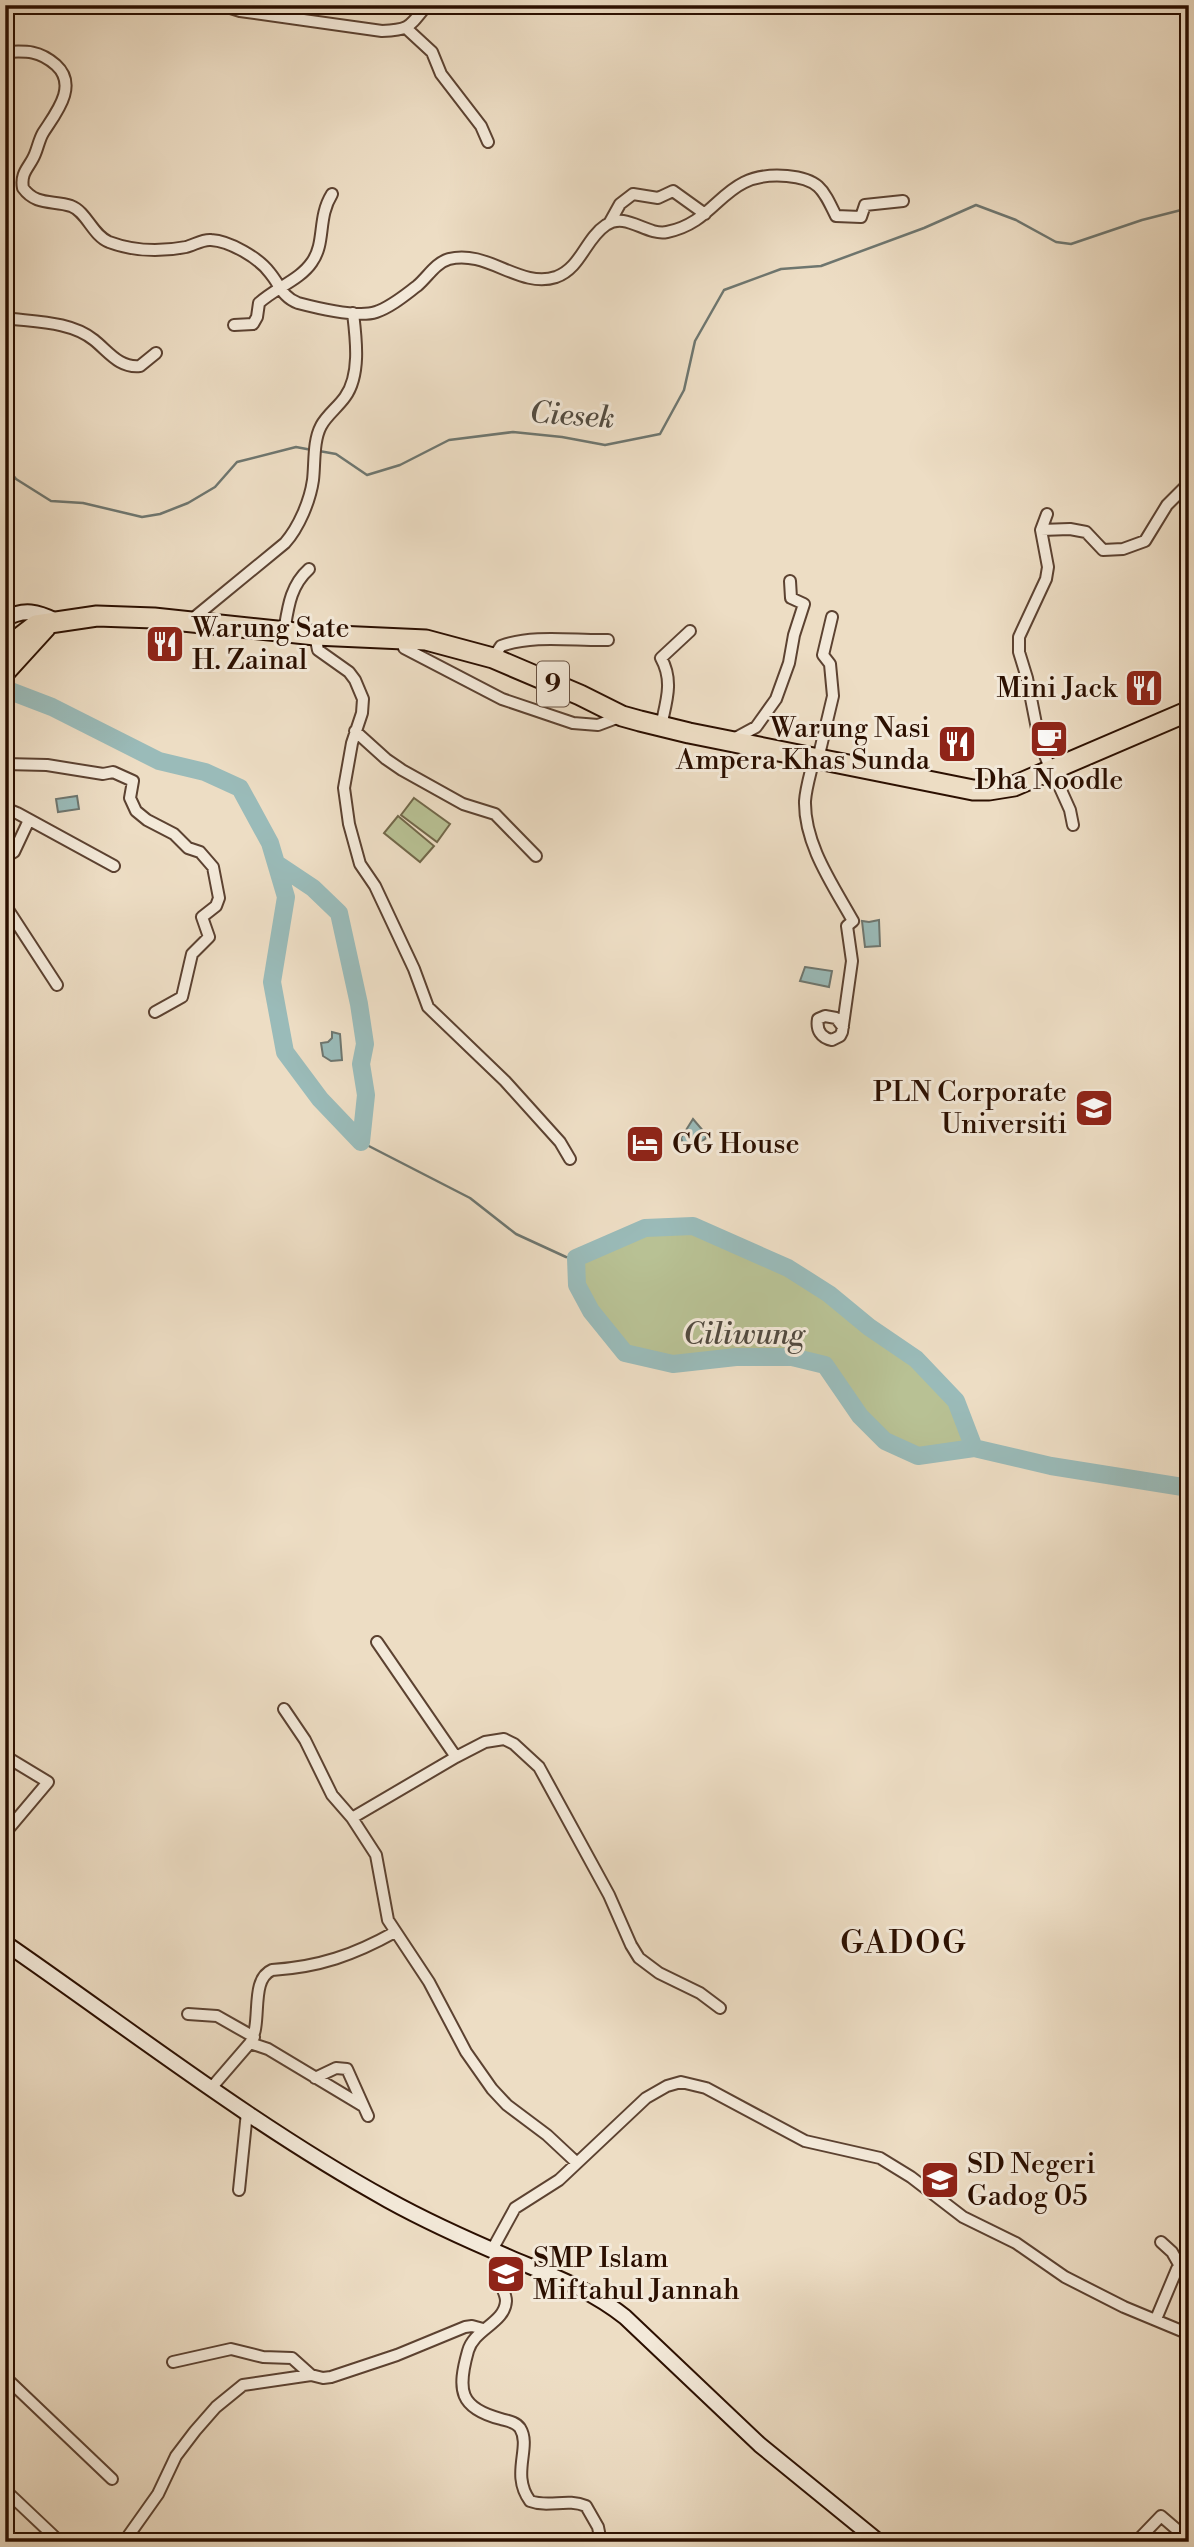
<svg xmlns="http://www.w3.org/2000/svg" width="1194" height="2547" viewBox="0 0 1194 2547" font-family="'Libre Bodoni',serif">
  <rect width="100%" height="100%" fill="#edddc4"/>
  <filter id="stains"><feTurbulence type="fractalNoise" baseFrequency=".00286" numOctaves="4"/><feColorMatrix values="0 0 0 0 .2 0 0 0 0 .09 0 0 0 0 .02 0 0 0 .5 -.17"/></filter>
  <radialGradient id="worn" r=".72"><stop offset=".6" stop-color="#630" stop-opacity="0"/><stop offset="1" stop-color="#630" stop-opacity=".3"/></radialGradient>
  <path fill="#b8c194" stroke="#72684a" stroke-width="2" d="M414,798L450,824L437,842L401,815Z
    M398,816L434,846L420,862L384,833Z
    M693,1226L788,1268L829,1294L869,1327L916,1359L956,1401L974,1448L918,1456L885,1441L860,1416L825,1365L792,1357H736L673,1364L625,1353L591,1311L577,1285L576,1258L645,1228Z"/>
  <path fill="#9abbb9" stroke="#6e766f" stroke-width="2" d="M77,796L79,809L58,812L56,799Z
    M879,920L880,946L865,947L862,921L869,922Z
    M805,967L832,971L829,987L800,981Z
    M332,1032L340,1034L342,1060L331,1061L323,1056L321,1043L328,1042L332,1038Z
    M693,1119L705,1133L706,1138L701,1142L683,1143L681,1138Z"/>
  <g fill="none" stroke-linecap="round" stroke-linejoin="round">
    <path stroke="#6e766f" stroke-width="2.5" d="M319,451L336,454L367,475L400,465L449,440L513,432L562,437L605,445L660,434L684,390L695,341L724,290L781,269L821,266L924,228L976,205L1016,220L1056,242L1071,244L1142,220L1189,208
      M5,465L16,479L51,501L83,503L142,517L160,514L188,503L215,487L237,462L296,447L312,450
      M361,1142L470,1198L516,1234L566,1257L576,1258"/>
    <path stroke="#9abbb9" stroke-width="18" d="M5,689L52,707L159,761L205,772L240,788L270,843L286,897L272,982L285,1052L320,1099L361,1142
      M277,864L313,888L339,913L359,1004L365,1044L361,1064L366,1095L361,1142
      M974,1448L956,1401L916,1359L869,1327L829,1294L788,1268L693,1226L645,1228L576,1258L577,1285L591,1311L625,1353L673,1364L736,1357H792L825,1365L860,1416L885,1441L918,1456L974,1448L1051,1466L1189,1488"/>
    <g stroke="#5c4231" stroke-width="14">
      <path id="street" d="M221,5L240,11L382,31C410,30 409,27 427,5
        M406,28L432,52L441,74L481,126L488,142
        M5,52C26,51 39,50 56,65C79,86 55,114 43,133C39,140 38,147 35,154C30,167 20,172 23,188C36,206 53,200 71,206C87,212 92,235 109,242C133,251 160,252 186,247C194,245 203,239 211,240C230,241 259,258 270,273C280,285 282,297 298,303C317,308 358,318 376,312C391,307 405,295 417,286C427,278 435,263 449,259C487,249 520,289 556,277C581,268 585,239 606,225C626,211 646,236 667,232C721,221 721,170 787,176C819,179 823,189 836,216L861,217L865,205L903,201
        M610,222L620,204L633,194L658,198L673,191L705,214
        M5,318C34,322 71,321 94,340C109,352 119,368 140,366L156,353
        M234,325L253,324L257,317L259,303C275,288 300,280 312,262C326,242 317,218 332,194
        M1047,514L1041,530L1048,567L1046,579L1019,637V652L1027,678L1039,739L1051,771
        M1041,530L1070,529L1086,532L1103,550L1123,549L1145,541L1167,505L1184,488
        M190,621L285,543C299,527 310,501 313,480C315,463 313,441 321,426C326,416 338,407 345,397C361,375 356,338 353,313
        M284,632C288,608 290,586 309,569
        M315,635L318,650L349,672L355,680L363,699L362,713L352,743L344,788L349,824L360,864L375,886L414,969L428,1007L505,1081L560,1142L570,1159
        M404,648L502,699L573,723L598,725L622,716
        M493,658L501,646C534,634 574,641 608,640
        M661,726C666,702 674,681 661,658L690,631
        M355,731L386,759L402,770L463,804L495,814L536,856
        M732,740L756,727L776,699L789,663L794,635L804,604L791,598L790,581
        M814,758C811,772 806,787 805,801C804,844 833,885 853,921L847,926L852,961L842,1032L840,1036L832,1040C821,1038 816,1030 818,1019L825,1016L836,1018L843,1027
        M818,759L833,696L830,664L823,655L832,617
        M5,764L47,765L103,774L113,772L133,781L130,798L136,811L147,820L174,834L188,848L200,852L213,867L219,898L216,906L202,917L209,937L192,954L182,997L155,1012
        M1052,770L1070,810L1073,825
        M5,808L17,813L114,866
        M5,857L14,852L29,820
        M5,905L57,985
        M377,1642L456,1757
        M284,1709L305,1740L332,1795L352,1818L376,1855L388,1920L429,1982L466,2052L492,2089L507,2105L547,2135L577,2163
        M5,1756L48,1782L5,1833
        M352,1818L456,1757L485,1742L504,1739L514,1744L539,1767L609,1895L631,1945L639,1958L659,1973L700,1993L720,2008
        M188,2014L217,2016L254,2037
        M250,2043C263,2023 249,1980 272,1970C319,1967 354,1955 395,1932
        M315,2078L336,2068L347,2069L368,2116
        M212,2087L250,2043L268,2049L363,2106
        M239,2190L247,2112
        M1161,2242L1172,2252L1180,2266
        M492,2250L515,2208L559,2180L646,2098L667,2086L681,2082L706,2088L805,2141L880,2158L911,2177L963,2217L1016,2243L1065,2277L1124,2307L1189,2334
        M506,2256L497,2276C499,2284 506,2292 506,2301C505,2323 474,2329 468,2351C457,2390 459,2408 501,2419C508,2421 516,2422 520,2428C532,2447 510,2474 530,2501C549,2508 567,2498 586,2506L598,2527L601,2542
        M1156,2319L1177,2269L1180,2266L1189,2270
        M173,2362L231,2349L263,2357L292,2358L311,2375L323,2378L331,2377L397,2355L465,2327L472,2326L483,2329
        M5,2377L112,2479
        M5,2490L60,2542
        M124,2542L158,2494L176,2456L195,2431L216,2407L243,2385L311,2375
        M1136,2542L1161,2516L1189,2540"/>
    </g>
    <g stroke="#2b0f00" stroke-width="18">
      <path id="secondary" d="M5,619C24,608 38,612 56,621
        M5,1943C131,2030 254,2126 388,2200C426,2221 468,2240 508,2257C550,2275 590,2289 625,2317L760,2445L879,2542"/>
    </g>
    <g stroke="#2b0f00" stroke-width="23">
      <path id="highway" d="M5,649L36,625L97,616L154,618L315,635L426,640L493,658L580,695L622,716L640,721L689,733L973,790H989L1014,786L1189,711
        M5,672L46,627"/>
    </g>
    <use href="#street" stroke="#f3e9d9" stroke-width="10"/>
    <use href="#secondary" stroke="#f3e9d9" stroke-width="14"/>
    <use href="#highway" stroke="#edddc4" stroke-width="19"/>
  </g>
  <defs>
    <g id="restaurant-square" transform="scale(2.0125)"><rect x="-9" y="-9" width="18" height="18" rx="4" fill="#8f2418" stroke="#f3e9d9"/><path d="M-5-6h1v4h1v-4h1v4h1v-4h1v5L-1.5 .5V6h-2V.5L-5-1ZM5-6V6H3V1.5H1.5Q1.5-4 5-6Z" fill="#fff"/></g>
    <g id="cafe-square" transform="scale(2.0125)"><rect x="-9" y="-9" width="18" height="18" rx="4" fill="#8f2418" stroke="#f3e9d9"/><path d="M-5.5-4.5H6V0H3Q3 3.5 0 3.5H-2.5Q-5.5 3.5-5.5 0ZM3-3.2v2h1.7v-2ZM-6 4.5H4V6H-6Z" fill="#fff"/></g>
    <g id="university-square" transform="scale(2.0125)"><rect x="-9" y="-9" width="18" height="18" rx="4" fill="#8f2418" stroke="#f3e9d9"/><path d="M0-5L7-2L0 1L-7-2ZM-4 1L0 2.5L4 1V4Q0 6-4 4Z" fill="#fff"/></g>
    <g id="hotel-square" transform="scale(2.0125)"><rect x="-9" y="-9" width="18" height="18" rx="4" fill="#8f2418" stroke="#f3e9d9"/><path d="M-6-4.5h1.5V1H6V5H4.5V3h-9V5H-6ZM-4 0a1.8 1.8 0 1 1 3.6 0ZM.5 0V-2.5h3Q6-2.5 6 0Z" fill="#fff"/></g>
    <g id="school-square" transform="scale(2.0125)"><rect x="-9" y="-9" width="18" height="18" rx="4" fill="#8f2418" stroke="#f3e9d9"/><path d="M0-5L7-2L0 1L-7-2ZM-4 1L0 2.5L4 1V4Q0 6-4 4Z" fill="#fff"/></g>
  </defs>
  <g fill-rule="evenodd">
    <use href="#restaurant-square" x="165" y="644"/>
    <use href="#restaurant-square" x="1144" y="688"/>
    <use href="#cafe-square" x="1049" y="739"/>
    <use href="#restaurant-square" x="957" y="744"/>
    <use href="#university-square" x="1094" y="1108"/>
    <use href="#hotel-square" x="645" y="1144"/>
    <use href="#school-square" x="940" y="2180"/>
    <use href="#school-square" x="506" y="2274"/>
  </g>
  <g text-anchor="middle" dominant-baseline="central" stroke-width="6" stroke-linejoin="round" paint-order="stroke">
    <rect fill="#f3e9d9" stroke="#675041" stroke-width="2" x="537" y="661.5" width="32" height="45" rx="5"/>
    <g font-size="26" font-weight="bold" fill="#2b0f00">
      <text x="553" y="684">9</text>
    </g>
    <g font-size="28" fill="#2b0f00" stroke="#f3e9d9" text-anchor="start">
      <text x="192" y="628">Warung Sate<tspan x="192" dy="32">H. Zainal</tspan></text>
      <text x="1117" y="688" text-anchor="end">Mini Jack</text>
      <text x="930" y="728" text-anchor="end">Warung Nasi<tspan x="930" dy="32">Ampera Khas Sunda</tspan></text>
      <text x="1049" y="780" text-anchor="middle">Dha Noodle</text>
      <text x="1067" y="1092" text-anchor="end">PLN Corporate<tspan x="1067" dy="32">Universiti</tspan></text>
      <text x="672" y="1144">GG House</text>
      <text x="967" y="2164">SD Negeri<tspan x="967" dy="32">Gadog 05</tspan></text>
      <text x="533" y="2258">SMP Islam<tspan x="533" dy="32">Miftahul Jannah</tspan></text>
    </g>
    <g font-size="30" font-style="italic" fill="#524b41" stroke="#f3e9d9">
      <text transform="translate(572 416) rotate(4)">Ciesek</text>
      <text x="744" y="1335">Ciliwung</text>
    </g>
    <g font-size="32" letter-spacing="2" fill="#2b0f00" stroke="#f3e9d9">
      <text x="904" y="1943">GADOG</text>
    </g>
  </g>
  <rect width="1194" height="2547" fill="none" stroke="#edddc4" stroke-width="28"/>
  <rect x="7" y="7" width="1180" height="2533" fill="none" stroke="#2b0f00" stroke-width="3.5"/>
  <rect x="14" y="14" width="1166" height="2519" fill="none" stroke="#2b0f00" stroke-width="2"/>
  <rect width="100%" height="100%" filter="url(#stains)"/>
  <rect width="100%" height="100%" fill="url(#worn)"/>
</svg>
